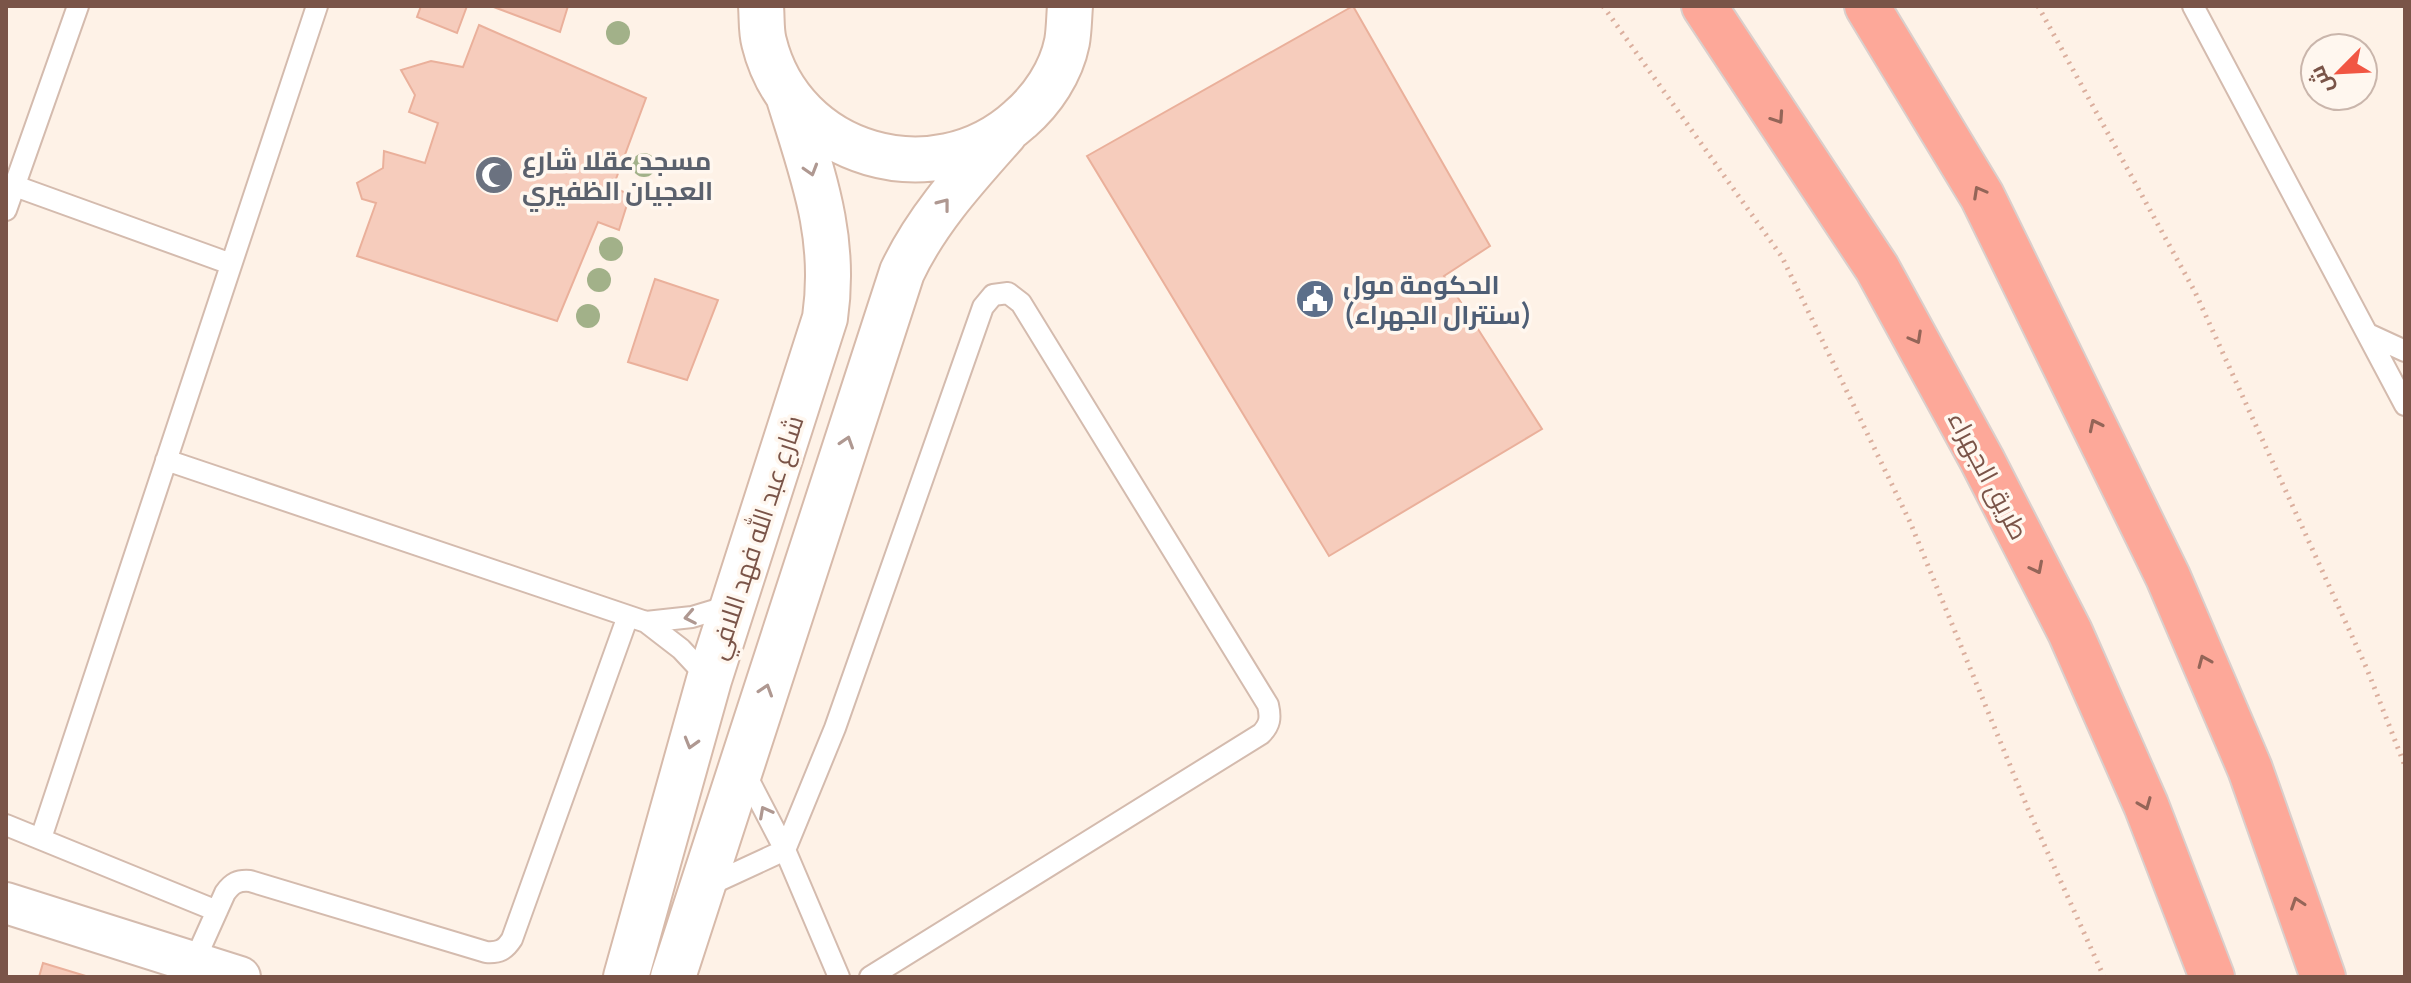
<svg xmlns="http://www.w3.org/2000/svg" width="2411" height="983" viewBox="0 0 2411 983" font-family="Manrope,Cairo,sans-serif">
  <rect width="100%" height="100%" fill="#fef2e7"/>
  <path fill="#f6ccbc" stroke="#eab09b" stroke-width="2" d="M421,6H467L457,33L417,17Z
    M491,6H568L560,32Z
    M1353,6L1490,246L1444,276L1542,429L1329,556L1087,156Z
    M479,25L646,98L613,187L630,195L619,230L598,222L557,321L357,256L376,203L362,199L357,183L383,168L384,151L425,163L438,123L409,112L415,95L401,70L431,61L463,67Z
    M655,279L718,300L687,380L628,362Z
    M43,963L89,977H39Z"/>
  <g fill="none" stroke-linecap="round" stroke-linejoin="round">
    <g stroke="#d4bbae" stroke-width="24">
      <path id="lane" d="M2193,6L2405,405
        M15,186L231,264
        M6,210L78,6
        M2368,334L2405,351
        M166,460L646,622L681,649L709,679
        M646,622L692,617L732,605
        M6,825L217,911
        M41,838L317,6
        M705,887L785,850L744,771
        M194,962L225,893C232,883 238,880 250,881L486,952C499,953 505,950 512,939L628,616
        M839,977L785,850L835,728L983,307L993,295L1008,293L1021,303L1268,705C1271,718 1270,725 1261,734L870,977"/>
    </g>
    <g stroke="#d4bbae" stroke-width="44">
      <path id="street" d="M6,903L240,977"/>
    </g>
    <g stroke="#d7baaa" stroke-width="48">
      <path id="secondary" d="M761,6C762,18 761,31 764,42C792,157 934,197 1020,119C1042,100 1061,72 1067,42C1069,31 1069,18 1070,6
        M626,977L709,680L825,318C837,235 812,173 788,95
        M673,977L902,272C927,219 966,177 1005,133"/>
    </g>
    <g stroke="#dacfcc" stroke-width="48">
      <path id="highway" d="M1704,6L1877,268L1982,460L2070,632L2146,805L2212,977
        M1867,6L1982,196L2168,577L2250,769L2323,977"/>
    </g>
    <path stroke="#dbaf9e" stroke-width="5" stroke-dasharray="2 6" stroke-linecap="butt" d="M1603,6L1782,257L1910,522L2028,809L2104,977
      M2038,6L2195,292L2367,669L2405,766"/>
    <use href="#lane" stroke="#fff" stroke-width="20"/>
    <use href="#street" stroke="#fff" stroke-width="40"/>
    <use href="#secondary" stroke="#fff" stroke-width="44"/>
    <use href="#highway" stroke="#fda899" stroke-width="44"/>
  </g>
  <g fill="#a2b189">
    <circle cx="618" cy="33" r="12"/>
    <circle cx="644" cy="165" r="12"/>
    <circle cx="611" cy="249" r="12"/>
    <circle cx="599" cy="280" r="12"/>
    <circle cx="588" cy="316" r="12"/>
  </g>
  <defs><path id="oneway-chevron" d="M-2-3.5L2.5 0L-2 3.5" fill="none" stroke-width="1.6" stroke-linecap="round" stroke-linejoin="round" transform="scale(2)"/></defs>
  <g stroke="#946558">
    <use href="#oneway-chevron" transform="translate(1778 118) rotate(56)"/>
    <use href="#oneway-chevron" transform="translate(1979 192) rotate(-119)"/>
    <use href="#oneway-chevron" transform="translate(1916 338) rotate(61)"/>
    <use href="#oneway-chevron" transform="translate(2095 425) rotate(-116)"/>
    <use href="#oneway-chevron" transform="translate(2037 568) rotate(63)"/>
    <use href="#oneway-chevron" transform="translate(2204 661) rotate(-113)"/>
    <use href="#oneway-chevron" transform="translate(2145 804) rotate(68)"/>
    <use href="#oneway-chevron" transform="translate(2297 903) rotate(-109)"/>
  </g>
  <g stroke="#af9891">
    <use href="#oneway-chevron" transform="translate(811 170) rotate(73)"/>
    <use href="#oneway-chevron" transform="translate(944 204) rotate(-52)"/>
    <use href="#oneway-chevron" transform="translate(847 442) rotate(-72)"/>
    <use href="#oneway-chevron" transform="translate(690 617) rotate(169)"/>
    <use href="#oneway-chevron" transform="translate(766 690) rotate(-72)"/>
    <use href="#oneway-chevron" transform="translate(691 743) rotate(106)"/>
    <use href="#oneway-chevron" transform="translate(765 812) rotate(-118)"/>
  </g>
  <defs>
    <g id="mosque-disc" transform="scale(2)"><circle r="9.5" fill="#6b7280" stroke="#fff7ef"/><path d="M3.5-4.9A6 6 0 1 0 3.5 4.9A5 5 0 1 1 3.5-4.9Z" fill="#fff"/></g>
    <g id="civic-disc" transform="scale(2)"><circle r="9.5" fill="#5c6f8a" stroke="#fff7ef"/><path d="M-.6-6.5H3V-4.5H.6V-3L4-1V1h2V6H-6V1h2V-1L-.6-3ZM-1.2 2.5V6h2.4V2.5Z" fill="#fff"/></g>
  </defs>
  <g fill-rule="evenodd">
    <use href="#mosque-disc" x="494" y="175"/>
    <use href="#civic-disc" x="1315" y="299"/>
  </g>
  <g text-anchor="middle" dominant-baseline="central" stroke-width="7" stroke-linejoin="round" paint-order="stroke">
    <g font-size="26" font-weight="bold" fill="#5b616d" stroke="#fff7ef" text-anchor="start">
      <text x="522" y="160">مسجد عقلا شارع<tspan x="522" dy="30">العجيان الظفيري</tspan></text>
    </g>
    <g font-size="26" font-weight="bold" fill="#4e5e75" stroke="#fff7ef" text-anchor="start">
      <text x="1343" y="284">الحكومة مول<tspan x="1343" dy="30">(سنترال الجهراء)</tspan></text>
    </g>
    <g font-size="26" fill="#7a5448" stroke="#fff7ef">
      <text transform="translate(1989 475) rotate(62)">طريق الجهراء</text>
      <text transform="translate(755 537) rotate(-72)">شارع عبد الله فهد اللافي</text>
    </g>
  </g>
  <rect width="2411" height="983" fill="none" stroke="#7a5448" stroke-width="16"/>
  <g transform="translate(2339 72) rotate(246)"><circle r="38" fill="#fff7ef" stroke="#cab6ac" stroke-width="2"/>
  <path d="M0-6L14 30L0 20L-14 30Z" fill="#f15643"/>
  <text y="-12" font-size="22" font-weight="bold" text-anchor="middle" fill="#7a5448">ش</text>
  </g>
</svg>
